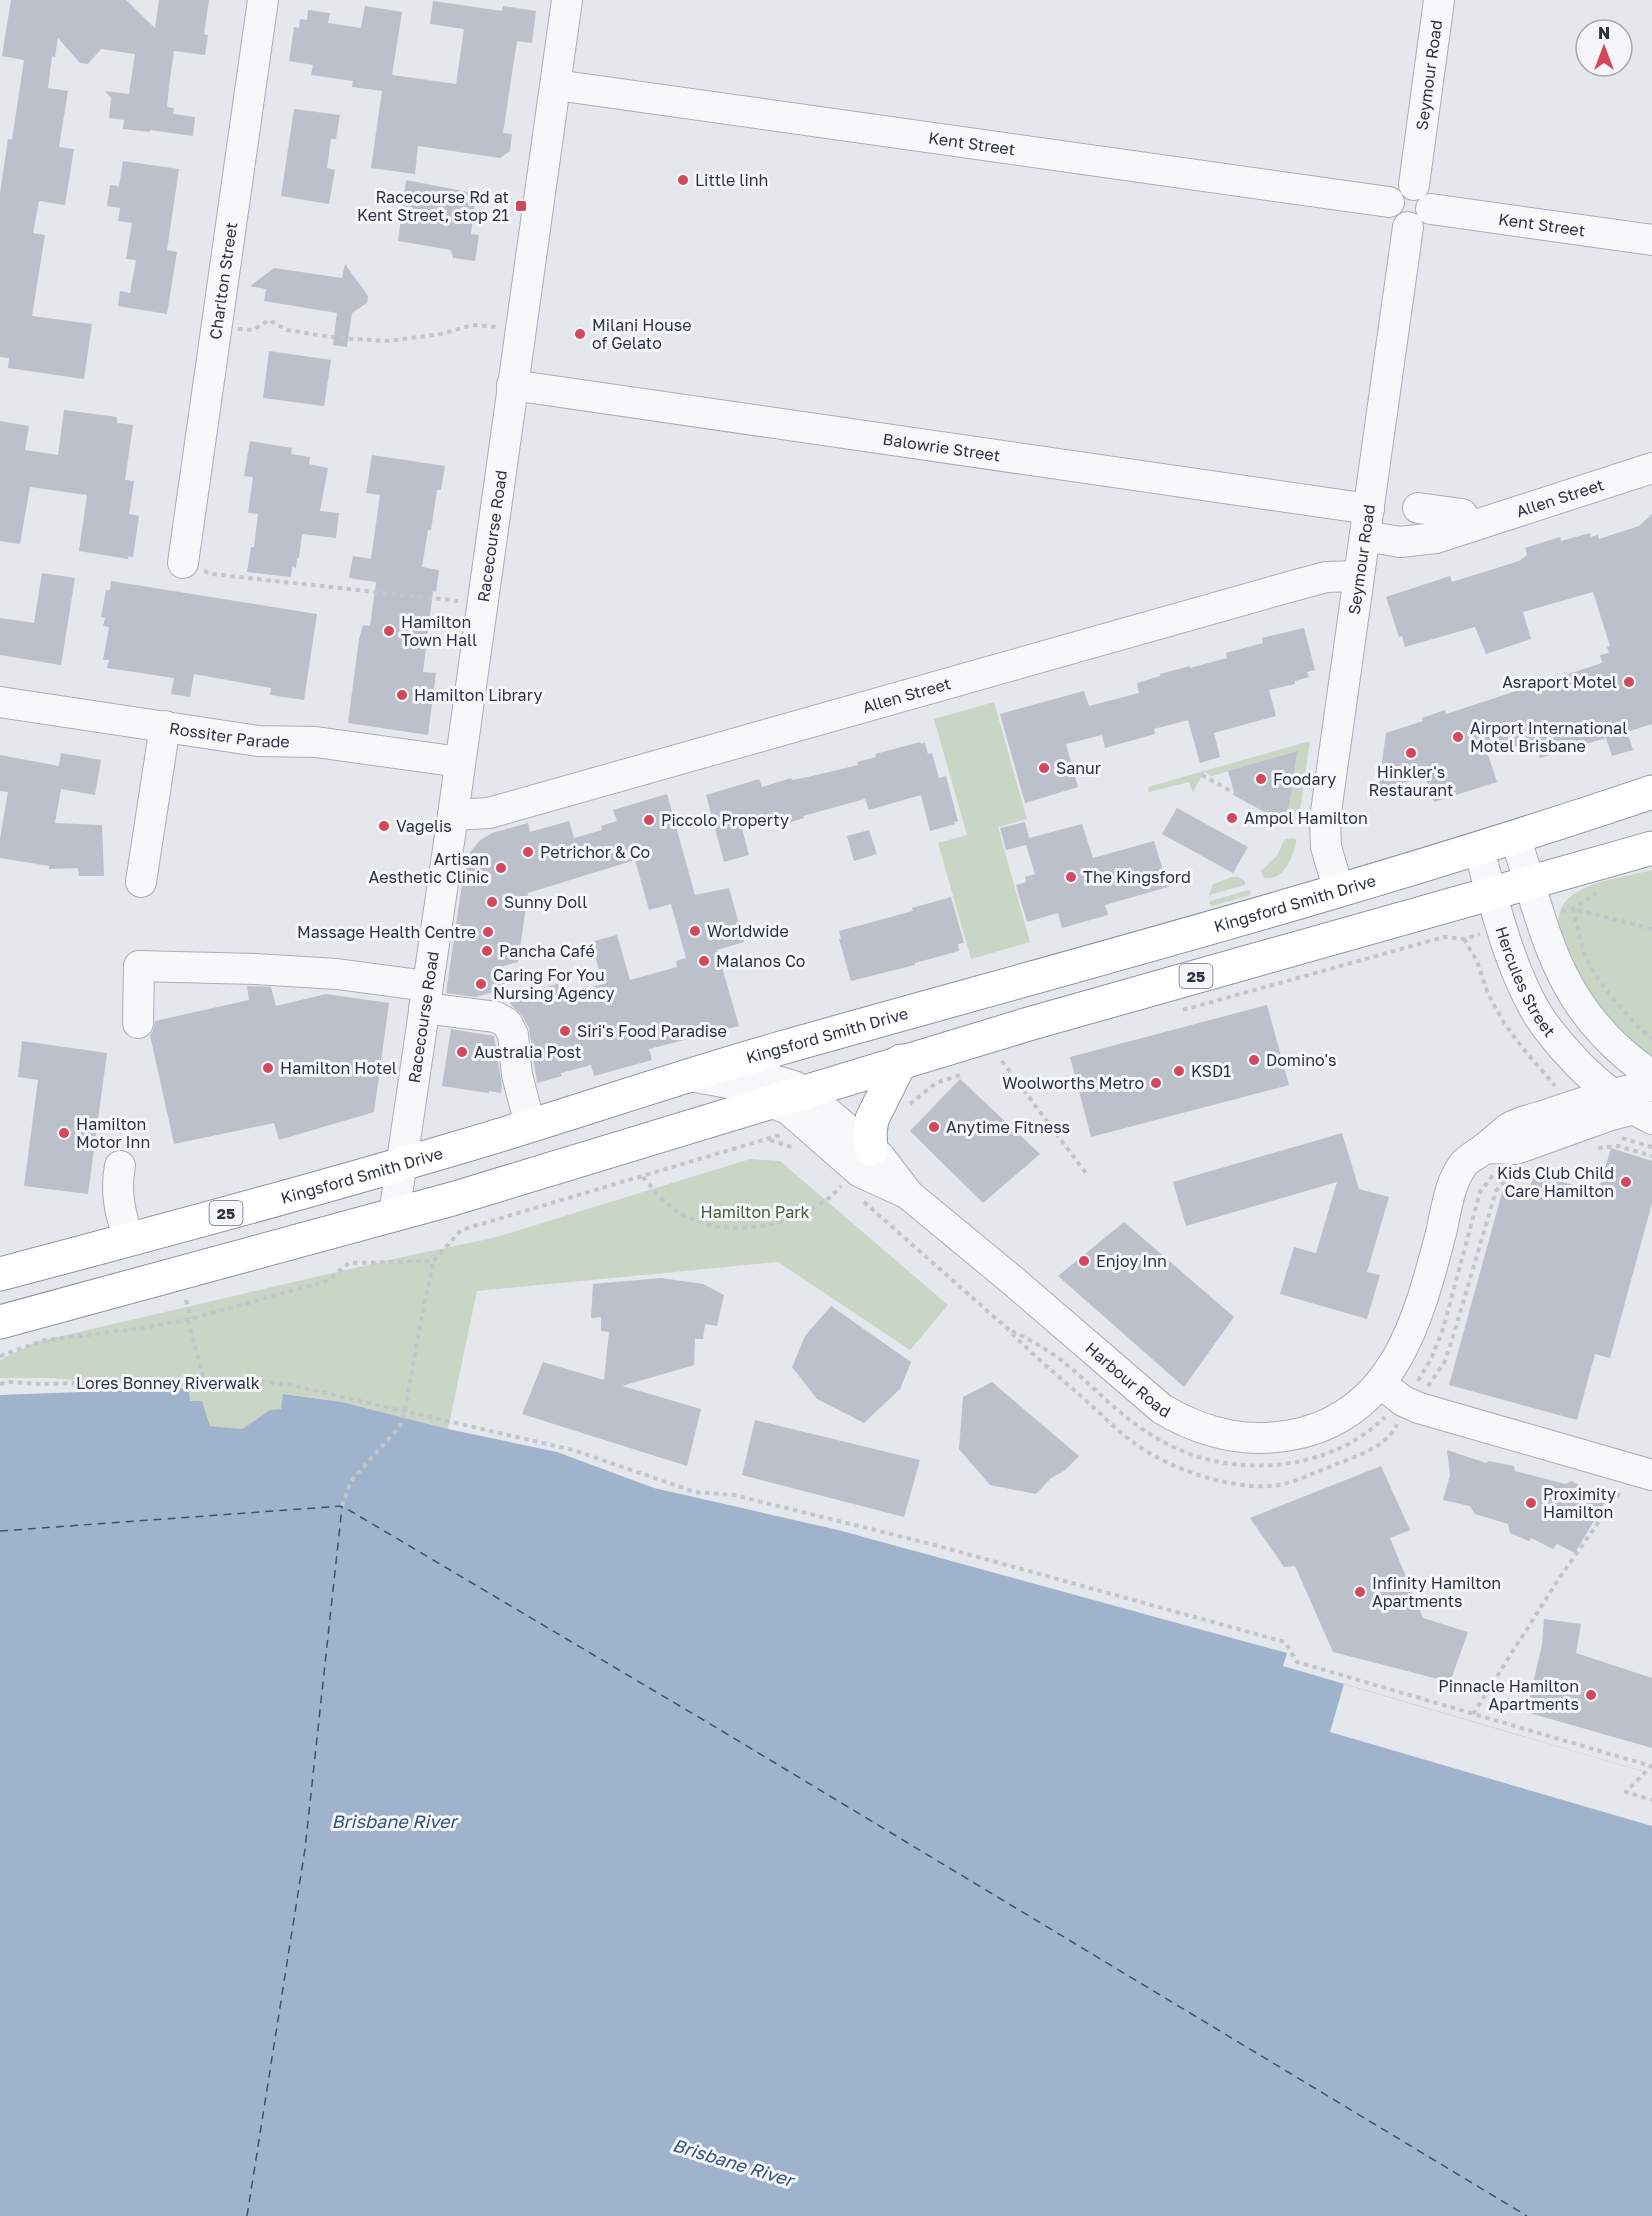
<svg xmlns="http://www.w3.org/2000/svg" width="1652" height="2216" viewBox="0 0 1652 2216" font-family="'Golos Text',sans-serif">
  <rect width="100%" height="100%" fill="#e4e7ec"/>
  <path fill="#c9d6c5" d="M994,702L1027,819L998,827L1030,942L971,959L938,843L967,835L934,719Z
    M1310,741L1300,811L1284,815L1296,751L1212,776L1204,772L1193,792L1189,782L1149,792L1148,787Z
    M1291,838L1296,839V843C1292,859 1284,881 1264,878L1261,871L1277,856L1284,840Z
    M1652,870V1062L1636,1050L1580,985L1558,923C1559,915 1560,908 1565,902C1580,882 1629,876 1652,870Z
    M1232,877H1238L1245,881V885L1209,895L1213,884Z
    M1249,890L1251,891L1250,895L1212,906L1209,904L1210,901Z
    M750,1159L780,1161L948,1305L910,1350L778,1262L477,1291L448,1429L342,1402L284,1394L281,1409L270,1410L242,1429L210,1426L202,1401H190L189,1388L50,1378H0V1360L36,1342L393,1259L493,1238Z"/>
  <path fill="#9fb4cc" d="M189,1388L190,1401H202L210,1426L242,1429L270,1410L281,1409L283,1394L342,1402L448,1429L557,1452L654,1488L838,1530L1287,1653L1283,1666L1652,1774V2216H0V1395Z"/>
  <path fill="#e4e7ec" d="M1344,1684L1652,1774V1826L1330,1732Z"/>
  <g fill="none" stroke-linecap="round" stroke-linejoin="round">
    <path stroke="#34527a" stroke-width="1.5" stroke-dasharray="8 6" stroke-linecap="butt" d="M0,1531L342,1506L717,1728L1527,2216
      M247,2216L305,1849L342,1507"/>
  </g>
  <path fill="#bbc0ca" d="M11,0H126L155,28L159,0H209L204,34L208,35L205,55L174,51L169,86L167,107L174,108L173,114L195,117L193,136L150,130V132L123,129L124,120L109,118L111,98L105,91L129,94L135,54L101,49L88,64L80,63L58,38L55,57L52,56L48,88L68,91L59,147L74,149L65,205L39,201L33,233L45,235L32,316L92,324L84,379L8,368L9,358L0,357V193L8,139L12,140L24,60L2,56Z
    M433,1L502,11L503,6L536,11L532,43L517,41L503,133L512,134L510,151L500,158L418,146L415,174L371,168L382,91L352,87L353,81L311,75L313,65L289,61L294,27L299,28L300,19L307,20L308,10L330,13L328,23L361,28L365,6L402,12L392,75L456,84L464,29L430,24Z
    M294,109L340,115L336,139H331L327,168L335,170L329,204L281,196Z
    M123,161L179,169L167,250L177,252L167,314L118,306L120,291L130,293L136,260L126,259L132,223L118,221L120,208L107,206L110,185L119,186Z
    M406,180L468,192L467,199L475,201L471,234L479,235L475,261L453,258L451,250L398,241Z
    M345,264L368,296L367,303L352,313L347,347L333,345L337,313L264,301L266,289L250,286L274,268L342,278Z
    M269,351L331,360L324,406L263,398Z
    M64,410L117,417V423L133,425L125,480L134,481L129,514L139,516L133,557L128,556V559L79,551L87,495L30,487L20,544L0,541V421L29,426L25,450L58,455Z
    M250,441L292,448L291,454L310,457L309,464L328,468L320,511L339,513L336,538L302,534L299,558H297L296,568L292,567L291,577L247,572L251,547H254L258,514L248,513L253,477L244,476Z
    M372,455L445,466L441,490H437L431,530H428L422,567L439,570L436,592L433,591L423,672L436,673L428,735L348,723L359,639L363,625L370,626L376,582L349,578L353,556L371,559L380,495L366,493Z
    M1652,514V724L1627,732L1633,750L1612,756L1606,738L1540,758L1534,741L1488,755L1497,782L1434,802L1425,776L1378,791L1386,733L1423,721L1422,718L1445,710L1446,714L1599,664L1602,662L1600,655L1609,653L1607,647L1610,646L1593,592L1523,612L1531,639L1486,654L1475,627L1405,647L1402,636L1399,637L1386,597L1450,576L1452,582L1519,561L1527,555L1525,548L1560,537L1561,541L1590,533L1591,537L1598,535L1599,539L1639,526Z
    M42,573L75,578L61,665L0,655V618L34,623Z
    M111,581L317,614L304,700L270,695L271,688L194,674L190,697L171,694L174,678L107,668L109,660H103L109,627L103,626L105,618L101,617L106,590H110Z
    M1304,628L1315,670L1307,672L1309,677L1295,681V684L1269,690L1276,716L1214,733L1220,757L1200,763L1188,720L1154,729L1155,734L1105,748L1102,735L1066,744L1078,787L1025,803L1000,714L1084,691L1089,706L1139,693L1137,683L1160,676V674L1190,666V668L1227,658L1226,653L1263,643L1262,638Z
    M920,742L921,744L925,743L928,754L932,753L939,778L946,776L958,821L954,822L955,824L930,831L921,795L869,810L865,799L803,816L804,818L781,825L779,819L742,829L749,855L724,862L706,795L759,779L762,787L791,778L792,780L808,777L858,765L857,762L876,757L875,754Z
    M1297,751L1289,806L1281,821L1235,796L1228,771Z
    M61,753L101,760L95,795L61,789L55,823L102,825L104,876H79L78,868L49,869V866L0,858V839L8,792L0,791V755L59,766Z
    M667,794L695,895L729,888L744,942L717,950L739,1026L649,1049L652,1060L594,1076L591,1065L561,1073L562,1076L537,1083L529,1028L522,1015L511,1005L508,996L558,984L561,996L603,984L591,942L617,935L630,980L677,967L676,961L686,958L671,904L649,910L635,860L528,893L518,962L500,967L506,989L475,997L446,993L465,864L471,851L479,841L492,833L528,823L530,832L569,821L574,838L602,830L601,826L617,821L613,810Z
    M1177,808L1248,847L1233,873L1162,834Z
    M1025,822L1029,838L1082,824L1093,858L1154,841L1168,887L1105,905L1108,915L1062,928L1058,913L1027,922L1016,885L1026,882L1025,877L1035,874L1026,845L1006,850L1000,828Z
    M869,830L877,854L854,861L847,836Z
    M951,897L964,943L958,944L959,951L915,963V965L851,981L839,939H841L839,931L913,911L912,908Z
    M247,986L271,987L276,1006L326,994L389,1003L374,1112L279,1140L274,1123L174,1144L150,1035L153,1031L155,1021L249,1000Z
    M1267,1005L1289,1085L1091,1137L1070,1057Z
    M451,1029L494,1036L502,1086L501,1093L489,1091V1093L442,1086Z
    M22,1041L107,1053L88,1194L24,1186L38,1080L18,1077Z
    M960,1079L1040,1154L983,1203L910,1131Z
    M1342,1133L1359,1189L1389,1197L1367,1272L1380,1275L1367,1319L1280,1294L1294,1247L1316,1253L1337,1182L1186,1226L1173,1182Z
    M1611,1148L1652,1161V1203L1610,1358L1595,1354L1577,1420L1449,1385L1503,1189L1530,1188L1534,1174L1598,1192Z
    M1124,1222L1234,1317L1184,1387L1058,1276Z
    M661,1278L703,1284L724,1295L717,1326L705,1324L703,1339H695L694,1365L622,1386L701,1409L687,1466L522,1414L543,1362L604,1380L609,1332L601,1331V1317L591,1318L593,1284Z
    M831,1306L911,1362L900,1389L864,1423L817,1399L792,1367L805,1336Z
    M992,1382L1079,1456L1064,1471L1051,1478L1036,1494L990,1485L959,1449L963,1397Z
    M755,1420L920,1460L904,1517L742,1475Z
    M1447,1450L1486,1463L1489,1461L1514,1466L1515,1471L1565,1484L1572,1481L1606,1500L1575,1553L1557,1544L1553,1549L1531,1538L1529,1541L1510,1533L1508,1524L1475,1514L1470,1506L1443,1500L1450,1475Z
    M1381,1466L1410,1530L1390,1538L1423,1618L1468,1632L1450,1682L1333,1652L1295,1566L1284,1567L1250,1518Z
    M1544,1619L1581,1624L1576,1653L1652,1678V1748L1526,1712L1542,1645Z"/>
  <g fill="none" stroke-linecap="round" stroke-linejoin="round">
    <g stroke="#a9aeb7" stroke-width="32">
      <g id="minor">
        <path id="s1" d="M556,85L1389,202"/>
        <path id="s2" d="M1414,185L1439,0"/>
        <path id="s3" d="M1431,209L1652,240"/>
        <path id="s4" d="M512,385L1369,509"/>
        <path d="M1418,508L1462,514L1470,527"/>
        <path id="s5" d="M1365,536L1400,542L1436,538L1652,468"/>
        <path id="s6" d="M183,563L263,0"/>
        <path id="s7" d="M0,702L258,741L316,742L460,762"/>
        <path id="s8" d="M453,815L489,813L1289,587L1326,577L1358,576"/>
        <path d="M1515,837C1532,886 1543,940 1568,985C1587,1020 1618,1053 1652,1075"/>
        <path id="s9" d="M1478,848C1495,903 1508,965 1538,1015C1550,1034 1564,1049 1579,1065C1600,1086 1624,1105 1652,1119"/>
        <path d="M141,882L165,726"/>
        <path id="s10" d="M1339,891L1326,847L1325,819L1408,227"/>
        <path d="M424,1008L496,1017L507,1023L513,1035L517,1075L530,1125"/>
        <path d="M138,1023L139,966L255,969L337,974L427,986"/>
        <path id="s11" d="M690,1076L734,1084L755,1080H774L794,1086L802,1091L880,1157L909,1195L1012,1280L1162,1409C1206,1435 1251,1445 1301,1433C1396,1409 1419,1317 1441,1233C1446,1212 1449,1183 1463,1165C1468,1158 1478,1154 1485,1148C1493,1142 1501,1134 1509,1128C1519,1122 1532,1119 1543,1116C1579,1103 1614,1092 1652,1086"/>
        <path d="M770,1102L788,1109L860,1172L904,1192"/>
        <path d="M1485,1148L1516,1149L1611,1115L1636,1109"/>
        <path d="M120,1166C115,1192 120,1214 129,1239"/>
        <path id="s12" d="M394,1215L453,815L567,0"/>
        <path d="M1380,1383L1403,1401L1419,1408L1652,1475"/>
      </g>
    </g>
    <g stroke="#8b94a3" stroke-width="35">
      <g id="highway">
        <path d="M871,1149L870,1133L872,1119L901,1061"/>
        <path id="s13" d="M0,1274C156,1233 312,1191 467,1145C572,1114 675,1078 781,1048C1072,966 1365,889 1652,792"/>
        <path d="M0,1322L452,1199L1032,1023L1652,848"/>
      </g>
    </g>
    <path stroke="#c2c5cb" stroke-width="4" stroke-dasharray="4.5 4.5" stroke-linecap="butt" d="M238,329L253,330L269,320L287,330L338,338L389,341L441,334L473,325L499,327
      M204,571L212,574L458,601
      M1202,775L1280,818L1301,812
      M1562,911L1573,909L1597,893
      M1652,929L1573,909C1577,924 1580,940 1585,955C1595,980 1631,1022 1652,1039
      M1464,939L1477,961L1488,994L1504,1023L1521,1046L1555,1086
      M1183,1010L1444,937L1464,939L1480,934
      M1002,1061L1088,1176
      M910,1104L936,1083L963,1074
      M1622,1138L1652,1147
      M770,1140L794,1148
      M1598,1148L1618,1146L1652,1156
      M643,1177C657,1194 670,1210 691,1219C737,1239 808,1224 841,1186
      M864,1202L1009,1330C1031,1354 1057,1375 1082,1397C1099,1412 1115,1429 1133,1442C1168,1469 1235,1492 1279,1485C1298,1481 1316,1472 1334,1465C1356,1456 1388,1447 1397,1424
      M186,1300L191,1319
      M188,1320L204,1380
      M1012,1331C1031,1340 1050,1351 1066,1364C1094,1387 1119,1415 1150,1434C1190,1460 1237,1470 1284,1464C1322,1459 1358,1444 1385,1417
      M0,1356L45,1340L137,1329L191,1319L327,1281L349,1263L434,1261L461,1230L780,1135
      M1418,1381L1432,1357L1443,1329L1480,1192L1493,1175
      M0,1384L9,1382L41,1384L204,1380H252L291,1385L573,1450L695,1492L734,1495L931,1544L1285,1642L1297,1662L1651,1766L1626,1792L1652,1800
      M1428,1386L1444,1363L1452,1340L1496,1191L1507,1178L1517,1175
      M342,1506L351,1481L400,1426L405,1410L424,1304L434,1261
      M1473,1714L1558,1580L1621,1490"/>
    <use href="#minor" stroke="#f7f8fa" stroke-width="30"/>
    <use href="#highway" stroke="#fff" stroke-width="33"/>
  </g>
  <g fill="#d1495b" stroke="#f4f6f9" stroke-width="2">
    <circle cx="683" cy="180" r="6"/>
    <rect x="515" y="200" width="12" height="12" rx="3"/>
    <circle cx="580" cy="334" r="6"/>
    <circle cx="389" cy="631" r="6"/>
    <circle cx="1629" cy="682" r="6"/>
    <circle cx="402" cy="695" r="6"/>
    <circle cx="1458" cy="737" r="6"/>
    <circle cx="1411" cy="753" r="6"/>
    <circle cx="1044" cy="768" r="6"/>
    <circle cx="1261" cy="779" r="6"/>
    <circle cx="1232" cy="818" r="6"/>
    <circle cx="649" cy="820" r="6"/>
    <circle cx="384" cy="826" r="6"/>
    <circle cx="528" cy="852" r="6"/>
    <circle cx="501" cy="868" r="6"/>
    <circle cx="1071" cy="877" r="6"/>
    <circle cx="492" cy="902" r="6"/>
    <circle cx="695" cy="931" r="6"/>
    <circle cx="488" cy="932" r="6"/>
    <circle cx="487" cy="951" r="6"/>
    <circle cx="704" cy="961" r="6"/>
    <circle cx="481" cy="984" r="6"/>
    <circle cx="565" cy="1031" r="6"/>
    <circle cx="462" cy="1052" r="6"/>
    <circle cx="1254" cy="1060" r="6"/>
    <circle cx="268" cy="1068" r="6"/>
    <circle cx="1179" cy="1071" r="6"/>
    <circle cx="1156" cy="1083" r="6"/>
    <circle cx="934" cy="1127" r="6"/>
    <circle cx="64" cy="1133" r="6"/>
    <circle cx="1626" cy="1182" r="6"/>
    <circle cx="1084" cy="1261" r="6"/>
    <circle cx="1531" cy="1503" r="6"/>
    <circle cx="1360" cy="1592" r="6"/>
    <circle cx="1591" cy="1695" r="6"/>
  </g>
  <g text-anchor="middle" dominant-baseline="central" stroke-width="6" stroke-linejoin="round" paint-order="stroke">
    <g fill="#f4f6f9" stroke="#676e7b" stroke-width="1.5">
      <rect x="1179.5" y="964" width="33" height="24" rx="4.5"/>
      <rect x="209.5" y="1201" width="33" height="24" rx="4.5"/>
    </g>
    <g font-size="15" font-weight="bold" fill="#2b3445">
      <text x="1196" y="976">25</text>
      <text x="226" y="1213">25</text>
    </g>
    <g font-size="16" fill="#2b3445" stroke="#f4f6f9">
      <text stroke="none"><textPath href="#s2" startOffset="111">Seymour Road</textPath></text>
      <text stroke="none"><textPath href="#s1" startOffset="420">Kent Street</textPath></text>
      <text stroke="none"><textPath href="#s3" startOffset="112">Kent Street</textPath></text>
      <text stroke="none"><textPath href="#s6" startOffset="285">Charlton Street</textPath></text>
      <text stroke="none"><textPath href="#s4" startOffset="434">Balowrie Street</textPath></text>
      <text stroke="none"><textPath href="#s5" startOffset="202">Allen Street</textPath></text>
      <text stroke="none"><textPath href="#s12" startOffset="686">Racecourse Road</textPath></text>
      <text stroke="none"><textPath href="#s10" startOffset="336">Seymour Road</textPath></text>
      <text stroke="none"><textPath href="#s8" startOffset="470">Allen Street</textPath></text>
      <text stroke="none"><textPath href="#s7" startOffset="232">Rossiter Parade</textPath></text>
      <text stroke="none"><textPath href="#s13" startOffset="1347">Kingsford Smith Drive</textPath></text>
      <text stroke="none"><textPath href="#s9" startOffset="142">Hercules Street</textPath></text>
      <text stroke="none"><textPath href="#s12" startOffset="200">Racecourse Road</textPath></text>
      <text stroke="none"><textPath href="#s13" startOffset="861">Kingsford Smith Drive</textPath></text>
      <text stroke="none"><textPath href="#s13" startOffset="375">Kingsford Smith Drive</textPath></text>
      <text stroke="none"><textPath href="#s11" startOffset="552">Harbour Road</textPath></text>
      <text x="168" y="1383">Lores Bonney Riverwalk</text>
    </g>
    <g font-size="16" fill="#2b3445" stroke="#f4f6f9" text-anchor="start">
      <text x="695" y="180">Little linh</text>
      <text x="509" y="197" text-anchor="end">Racecourse Rd at<tspan x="509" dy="18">Kent Street, stop 21</tspan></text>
      <text x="592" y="325">Milani House<tspan x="592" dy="18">of Gelato</tspan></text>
      <text x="401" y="622">Hamilton<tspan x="401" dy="18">Town Hall</tspan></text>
      <text x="1617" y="682" text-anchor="end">Asraport Motel</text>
      <text x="414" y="695">Hamilton Library</text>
      <text x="1470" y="728">Airport International<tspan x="1470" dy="18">Motel Brisbane</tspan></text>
      <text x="1056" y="768">Sanur</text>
      <text x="1411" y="772" text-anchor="middle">Hinkler's<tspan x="1411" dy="18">Restaurant</tspan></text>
      <text x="1273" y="779">Foodary</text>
      <text x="1244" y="818">Ampol Hamilton</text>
      <text x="661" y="820">Piccolo Property</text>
      <text x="396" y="826">Vagelis</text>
      <text x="540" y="852">Petrichor &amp; Co</text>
      <text x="489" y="859" text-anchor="end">Artisan<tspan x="489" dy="18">Aesthetic Clinic</tspan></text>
      <text x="1083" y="877">The Kingsford</text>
      <text x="504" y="902">Sunny Doll</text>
      <text x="707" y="931">Worldwide</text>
      <text x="476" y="932" text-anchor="end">Massage Health Centre</text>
      <text x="499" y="951">Pancha Café</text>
      <text x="716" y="961">Malanos Co</text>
      <text x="493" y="975">Caring For You<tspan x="493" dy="18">Nursing Agency</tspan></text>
      <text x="577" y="1031">Siri's Food Paradise</text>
      <text x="474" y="1052">Australia Post</text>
      <text x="1266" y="1060">Domino's</text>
      <text x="280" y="1068">Hamilton Hotel</text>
      <text x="1191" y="1071">KSD1</text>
      <text x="1144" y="1083" text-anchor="end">Woolworths Metro</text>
      <text x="76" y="1124">Hamilton<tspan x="76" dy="18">Motor Inn</tspan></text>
      <text x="946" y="1127">Anytime Fitness</text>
      <text x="1614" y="1173" text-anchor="end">Kids Club Child<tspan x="1614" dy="18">Care Hamilton</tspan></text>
      <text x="1096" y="1261">Enjoy Inn</text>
      <text x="1543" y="1494">Proximity<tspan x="1543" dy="18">Hamilton</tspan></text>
      <text x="1372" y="1583">Infinity Hamilton<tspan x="1372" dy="18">Apartments</tspan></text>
      <text x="1579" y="1686" text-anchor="end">Pinnacle Hamilton<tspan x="1579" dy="18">Apartments</tspan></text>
    </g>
    <g font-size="16" fill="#3f6138" stroke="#f4f6f9">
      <text x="755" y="1212">Hamilton Park</text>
    </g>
    <g font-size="18" font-style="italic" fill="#34527a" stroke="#f4f6f9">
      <text x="394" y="1821">Brisbane River</text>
      <text transform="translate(733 2162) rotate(17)">Brisbane River</text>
    </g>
  </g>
  <g transform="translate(1604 48)"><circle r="28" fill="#f4f6f9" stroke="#a4a8b1" stroke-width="1.5"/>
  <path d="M0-4.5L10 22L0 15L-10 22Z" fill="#d1495b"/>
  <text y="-9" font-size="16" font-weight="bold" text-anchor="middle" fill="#2b3445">N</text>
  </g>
</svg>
